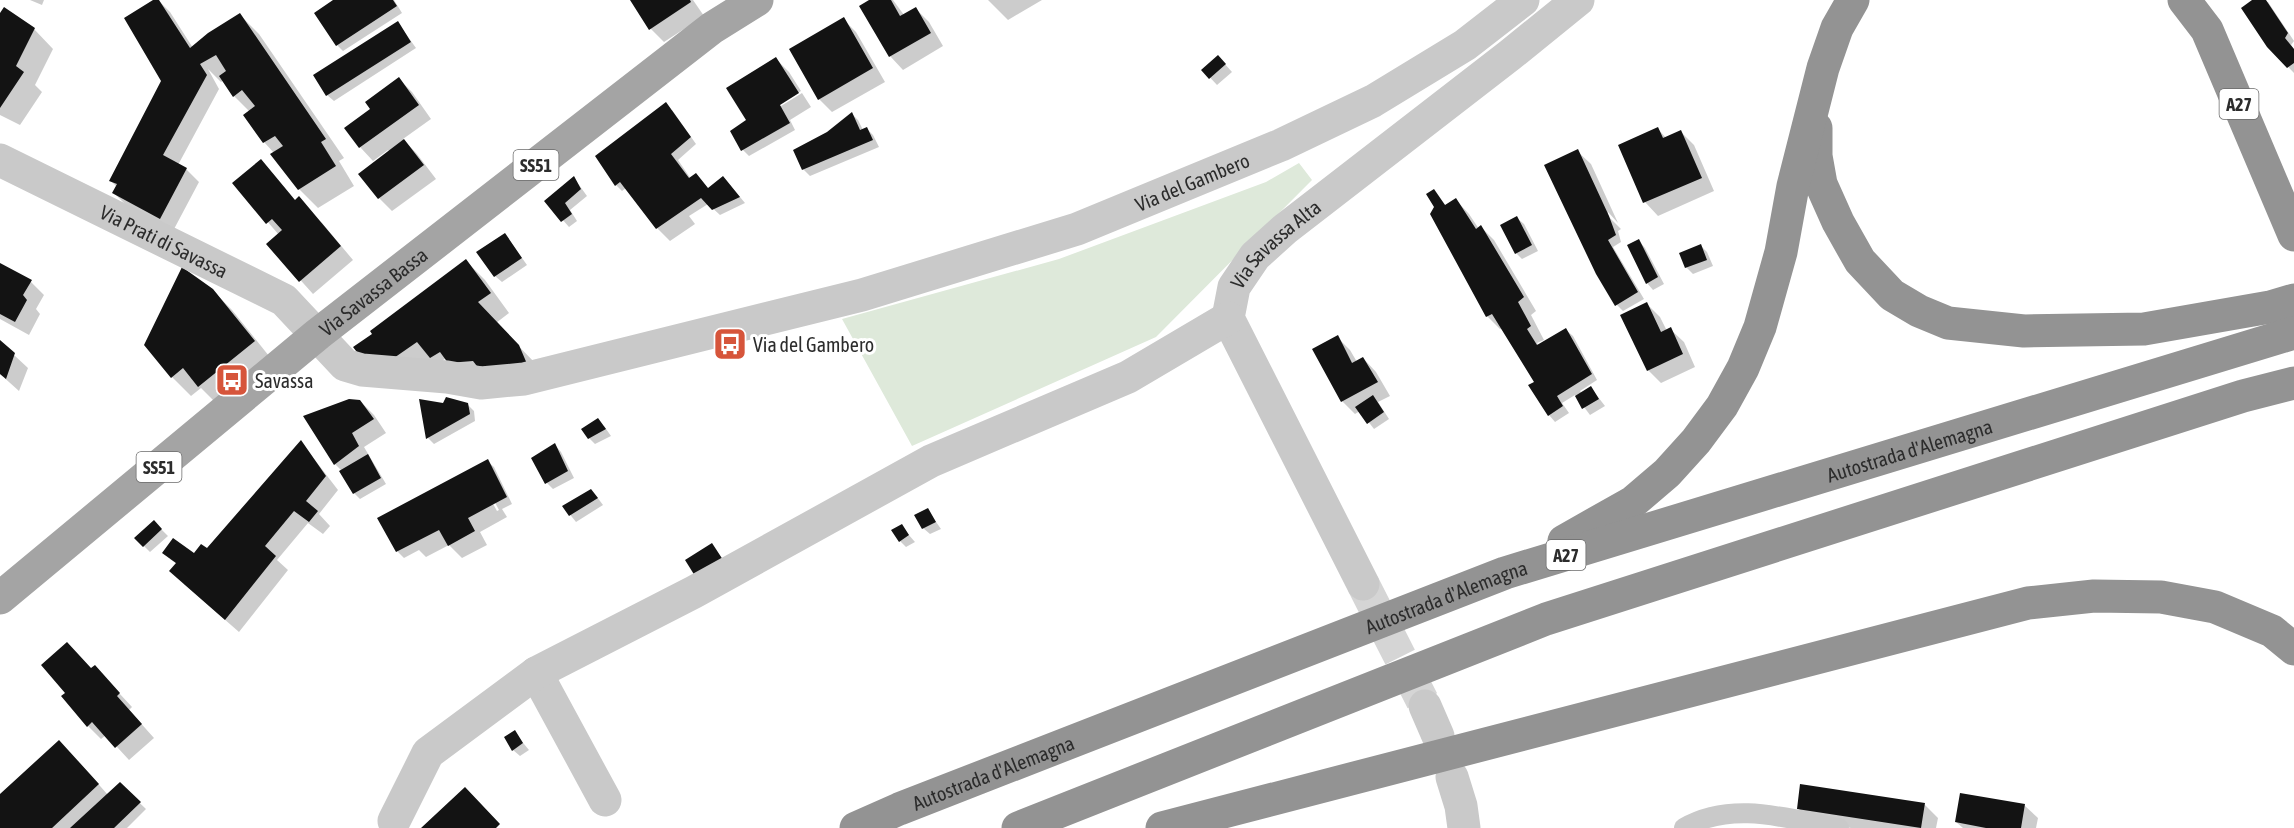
<svg xmlns="http://www.w3.org/2000/svg" width="2294" height="828" viewBox="0 0 2294 828" font-family="'Asap Condensed',sans-serif">
  <rect width="100%" height="100%" fill="#fff"/>
  <path fill="#dee9da" d="M1299,163L1312,180L1156,337L912,446L842,319L1059,259L1266,182Z"/>
  <path fill="#0003" fill-rule="evenodd" d="M30,0H44L42,5Z
    M156,0H158L170,12L193,48L240,15L259,34L344,158L339,161L354,186L318,208L299,189L274,153L264,142L250,112L234,96L224,80L221,82L208,69L219,89L178,165L186,169L199,182L173,231L127,206L114,193L117,187L110,180L162,81Z
    M336,0H394L402,13L343,51L337,45Z
    M632,0H693L704,16L664,42L651,29Z
    M872,0H893L904,15L916,9L929,22L943,46L903,70L890,56L861,6Z
    M988,0H1042L1008,20Z
    M2255,0L2268,2L2294,41L2291,45L2294,50V73L2269,47Z
    M0,15L34,29L53,49L35,85L42,92L20,125L0,115Z
    M843,19L856,32L885,82L832,112L819,99Z
    M398,23L416,48L334,101L327,95Z
    M776,59L789,72L801,91L750,122L752,124L802,93L811,107L790,120L795,130L749,156L743,150L746,122Z
    M1224,63L1232,72L1217,85L1203,70Z
    M399,79L412,92L431,119L403,139L417,154L436,179L392,211L379,198L390,152L388,150L373,161L360,147L346,128L373,109Z
    M672,110L696,144L678,160L691,179L709,189L730,185L745,203L720,215L708,204L689,216L695,224L670,241L657,228L626,188L622,191L616,185Z
    M852,114L858,120L863,130L867,129L873,135L879,147L810,176L803,169L828,134Z
    M1658,129L1666,138L1681,132L1694,145L1714,191L1658,216L1645,202L1620,146Z
    M1577,151L1591,164L1618,223L1608,212V216L1621,229L1618,231L1621,242L1613,247L1644,299L1623,311L1617,305Z
    M574,178L587,196L570,210L577,221L569,227L546,201Z
    M234,183L296,201L322,223L353,260L313,294L268,244L279,235Z
    M1433,190L1446,206L1456,200L1469,214L1479,229L1481,227L1494,240L1536,311L1531,315L1544,340L1537,343L1539,346L1566,330L1573,336L1597,380L1580,391L1582,394L1591,388L1605,406L1590,415L1575,395L1562,403L1569,413L1555,422L1549,415L1530,386L1536,382L1502,328L1500,329L1487,316L1436,207Z
    M1517,218L1524,224L1538,251L1522,259L1516,253Z
    M505,234L527,265L502,282L495,276Z
    M1639,241L1645,248L1664,284L1653,290L1647,283Z
    M1701,246L1707,252L1713,266L1693,274L1686,267Z
    M466,261L485,280L509,313L496,323L538,366L517,395L446,358L438,364L373,370Z
    M0,265L31,282L44,295L36,309L40,314L29,335L0,319Z
    M212,290L232,310L273,361L218,405L201,388L191,396L172,377Z
    M1647,304L1660,317L1667,331L1670,329L1684,342L1695,367L1661,383L1648,370Z
    M1337,337L1350,350L1357,362L1363,358L1376,372L1390,396L1378,402L1389,419L1374,429L1360,411L1355,414L1342,401Z
    M0,342L28,368L19,391L0,374Z
    M360,401L374,415L386,433L364,447L386,484L360,499L354,493L342,471L335,464Z
    M467,404L474,411L475,421L434,444L428,438Z
    M604,426L611,436L595,444L589,438Z
    M301,442L338,490L319,514L330,526L323,534L308,523L277,560L288,570L239,632L184,584L177,564L170,559L194,555L207,550Z
    M555,445L561,452L574,478L553,489L547,483Z
    M487,461L494,467L512,504L502,509L507,517L480,532L487,545L462,558L449,545L426,557L419,550L404,558L398,552L379,518ZM481,482H484L499,510L497,511Z
    M597,497L603,505L576,522L564,507Z
    M927,509L941,529L930,534L923,528Z
    M154,522L168,536L150,552L136,538Z
    M901,526L915,542L906,547L900,541Z
    M95,667L132,707L129,710L154,738L129,760L106,735L101,739L88,726L68,693Z
    M514,732L529,750L520,756L513,750Z
    M78,761L108,795L120,784L146,809L127,828H0V796Z
    M1925,805L1938,818L1936,828H1851L1812,822L1798,808Z
    M2024,805L2038,818L2036,828H1963L1956,822Z"/>
  <path fill="#131313" d="M153,0H159L190,48L208,33L240,13L326,139L321,142L336,166L298,190L270,154L283,146L275,136L263,143L243,115L255,106L242,90L233,97L219,76L226,71L216,55L200,64L207,75L163,155L187,168L160,219L112,193L117,184L109,181L161,81L124,18Z
    M333,0H393L397,6L336,46L314,13Z
    M630,0H690L691,2L649,30Z
    M869,0H891L900,16L916,7L931,33L889,57L859,6Z
    M2252,0H2266L2288,33L2285,38L2294,49V63L2287,68L2267,47L2241,8Z
    M4,7L35,28L16,66L24,72L0,108V13Z
    M844,17L873,68L818,100L789,49Z
    M398,21L411,42L326,96L313,75Z
    M1218,55L1226,64L1209,79L1201,70Z
    M776,57L799,93L780,105L790,123L741,151L730,131L746,120L726,88Z
    M399,77L419,105L359,148L344,128L370,109L365,102Z
    M666,102L691,137L671,154L689,178L696,173L708,188L723,176L740,197L712,210L701,198L656,229L620,182L615,186L595,156Z
    M852,112L860,130L867,127L873,140L802,170L793,150L827,132Z
    M1658,127L1663,138L1681,130L1702,178L1643,203L1618,145Z
    M404,139L424,165L378,199L358,174Z
    M1578,149L1609,216L1616,235L1608,240L1638,292L1615,306L1596,274L1544,165Z
    M261,159L295,200L299,196L341,246L299,282L266,244L282,230L272,219L266,224L232,183Z
    M574,176L581,189L565,203L572,214L561,222L544,201Z
    M1434,189L1445,205L1456,198L1476,229L1481,225L1524,297L1518,302L1531,326L1527,329L1537,345L1566,328L1592,374L1557,396L1563,406L1548,416L1528,385L1534,382L1492,314L1486,317L1430,214L1434,207L1426,194Z
    M1517,216L1532,245L1515,254L1500,225Z
    M505,233L522,258L494,277L476,252Z
    M1639,239L1658,277L1646,284L1627,245Z
    M1701,244L1707,260L1685,268L1679,253Z
    M466,259L491,293L478,302L519,345L530,371L483,374L473,361L448,363L440,352L430,358L417,342L391,360L366,364L353,347L372,334L370,331Z
    M0,263L32,280L23,295L27,300L15,322L0,314Z
    M182,267L213,289L255,341L198,387L183,368L171,378L144,345Z
    M1647,302L1661,332L1671,327L1683,354L1647,371L1620,315Z
    M1338,335L1352,363L1363,357L1378,382L1341,402L1312,349Z
    M0,340L15,353L6,379L0,374Z
    M1591,386L1599,399L1582,409L1575,396Z
    M1373,395L1384,412L1367,424L1355,407Z
    M446,397L468,403L470,414L426,439L419,399L443,403Z
    M349,399L360,400L374,419L352,433L359,446L334,465L303,416Z
    M598,418L606,429L588,439L581,429Z
    M301,440L326,476L306,501L318,511L309,522L294,511L265,546L276,556L225,620L169,571L176,563L162,553L173,538L194,553L201,544L207,548Z
    M555,443L568,471L545,484L531,458Z
    M368,454L381,478L353,494L339,471Z
    M488,459L507,497L468,518L475,531L448,546L439,530L396,552L377,518Z
    M591,489L598,498L569,516L562,506Z
    M928,508L936,522L922,529L914,515Z
    M154,520L162,529L143,547L134,538Z
    M902,524L909,535L899,542L891,530Z
    M712,543L727,566L700,584L685,560Z
    M67,642L91,668L95,665L120,693L117,696L142,724L115,748L92,722L87,727L61,696L65,693L41,665Z
    M515,730L523,743L512,751L504,737Z
    M59,740L99,784L52,828H0V794Z
    M120,782L141,802L114,828H70Z
    M1800,784L1925,803L1921,828L1797,809Z
    M465,787L500,824L496,828H421Z
    M1960,793L2025,804L2021,828H1986L1955,822Z"/>
  <g fill="none" stroke-linecap="round" stroke-linejoin="round">
    <path stroke="#d5d5d5" stroke-width="33" stroke-dasharray="33 16" stroke-linecap="butt" d="M1363,584L1425,706"/>
    <path stroke="#c9c9c9" stroke-width="20" d="M1684,828C1732,800 1789,819 1839,828"/>
    <g stroke="#c9c9c9" stroke-width="33">
      <path id="s1" d="M0,160L284,300L345,365L362,370L447,377L481,383L524,379L862,295L1077,229L1281,145L1373,101L1465,45L1523,0"/>
      <path id="s2" d="M1363,584L1228,318L1234,287L1255,256L1285,229L1510,55L1578,0"/>
      <path d="M536,673L605,800"/>
      <path d="M1425,706L1438,736"/>
      <path d="M1452,777L1461,806L1464,828"/>
      <path d="M394,821L428,753L536,673L694,592L931,461L1128,377L1228,318"/>
    </g>
    <path stroke="#a4a4a4" stroke-width="33" id="s3" d="M0,598L318,334L712,28L757,0"/>
    <g stroke="#939393" stroke-width="33">
      <path d="M2184,0L2207,30L2294,235"/>
      <path d="M1816,128V156L1821,184L1838,222L1860,261L1892,295L1919,311L1948,323L2024,331L2144,329L2270,307L2294,300"/>
      <path d="M1564,541L1633,502L1667,473L1696,441L1722,406L1743,368L1760,327L1781,252L1793,186L1823,68L1837,28L1853,0"/>
      <path id="s4" d="M856,828L899,809L1505,573L2294,333"/>
      <path d="M1018,828L1546,619L2243,396L2294,383"/>
      <path d="M1162,828L2028,603L2094,596L2161,597L2215,607L2272,631L2294,649"/>
    </g>
  </g>
  <defs>
    <g id="bus-square" transform="scale(1.725)"><rect x="-9" y="-9" width="18" height="18" rx="4" fill="#d6553b" stroke="#fff"/><path d="M-5-6H5V4H4V6H2V4H-2V6H-4V4H-5ZM-3.5-4V0h7V-4ZM-3.5 1.2v1.5H-2V1.2ZM2 1.2v1.5H3.5V1.2Z" fill="#fff"/></g>
  </defs>
  <g fill-rule="evenodd">
    <use href="#bus-square" x="730" y="344"/>
    <use href="#bus-square" x="232" y="380"/>
  </g>
  <g text-anchor="middle" dominant-baseline="central" stroke-width="6" stroke-linejoin="round" paint-order="stroke">
    <g fill="#fff" stroke="#6b6b6b" stroke-width="1.5">
      <rect x="2219.5" y="89" width="39" height="30" rx="4.5"/>
      <rect x="513.5" y="150" width="45" height="30" rx="4.5"/>
      <rect x="136.5" y="452" width="45" height="30" rx="4.5"/>
      <rect x="1546.5" y="540" width="39" height="30" rx="4.5"/>
    </g>
    <g font-size="18" font-weight="bold" fill="#2c2c2c">
      <text x="2239" y="104">A27</text>
      <text x="536" y="165">SS51</text>
      <text x="159" y="467">SS51</text>
      <text x="1566" y="555">A27</text>
    </g>
    <g font-size="20" fill="#2c2c2c" stroke="#fff">
      <text stroke="none"><textPath href="#s1" startOffset="1284">Via del Gambero</textPath></text>
      <text stroke="none"><textPath href="#s1" startOffset="183">Via Prati di Savassa</textPath></text>
      <text stroke="none"><textPath href="#s2" startOffset="390">Via Savassa Alta</textPath></text>
      <text stroke="none"><textPath href="#s3" startOffset="483">Via Savassa Bassa</textPath></text>
      <text stroke="none"><textPath href="#s4" startOffset="1120">Autostrada d'Alemagna</textPath></text>
      <text stroke="none"><textPath href="#s4" startOffset="634">Autostrada d'Alemagna</textPath></text>
      <text stroke="none"><textPath href="#s4" startOffset="148">Autostrada d'Alemagna</textPath></text>
    </g>
    <g font-size="20" fill="#2c2c2c" stroke="#fff" text-anchor="start">
      <text x="753" y="344">Via del Gambero</text>
      <text x="255" y="380">Savassa</text>
    </g>
  </g>
</svg>
